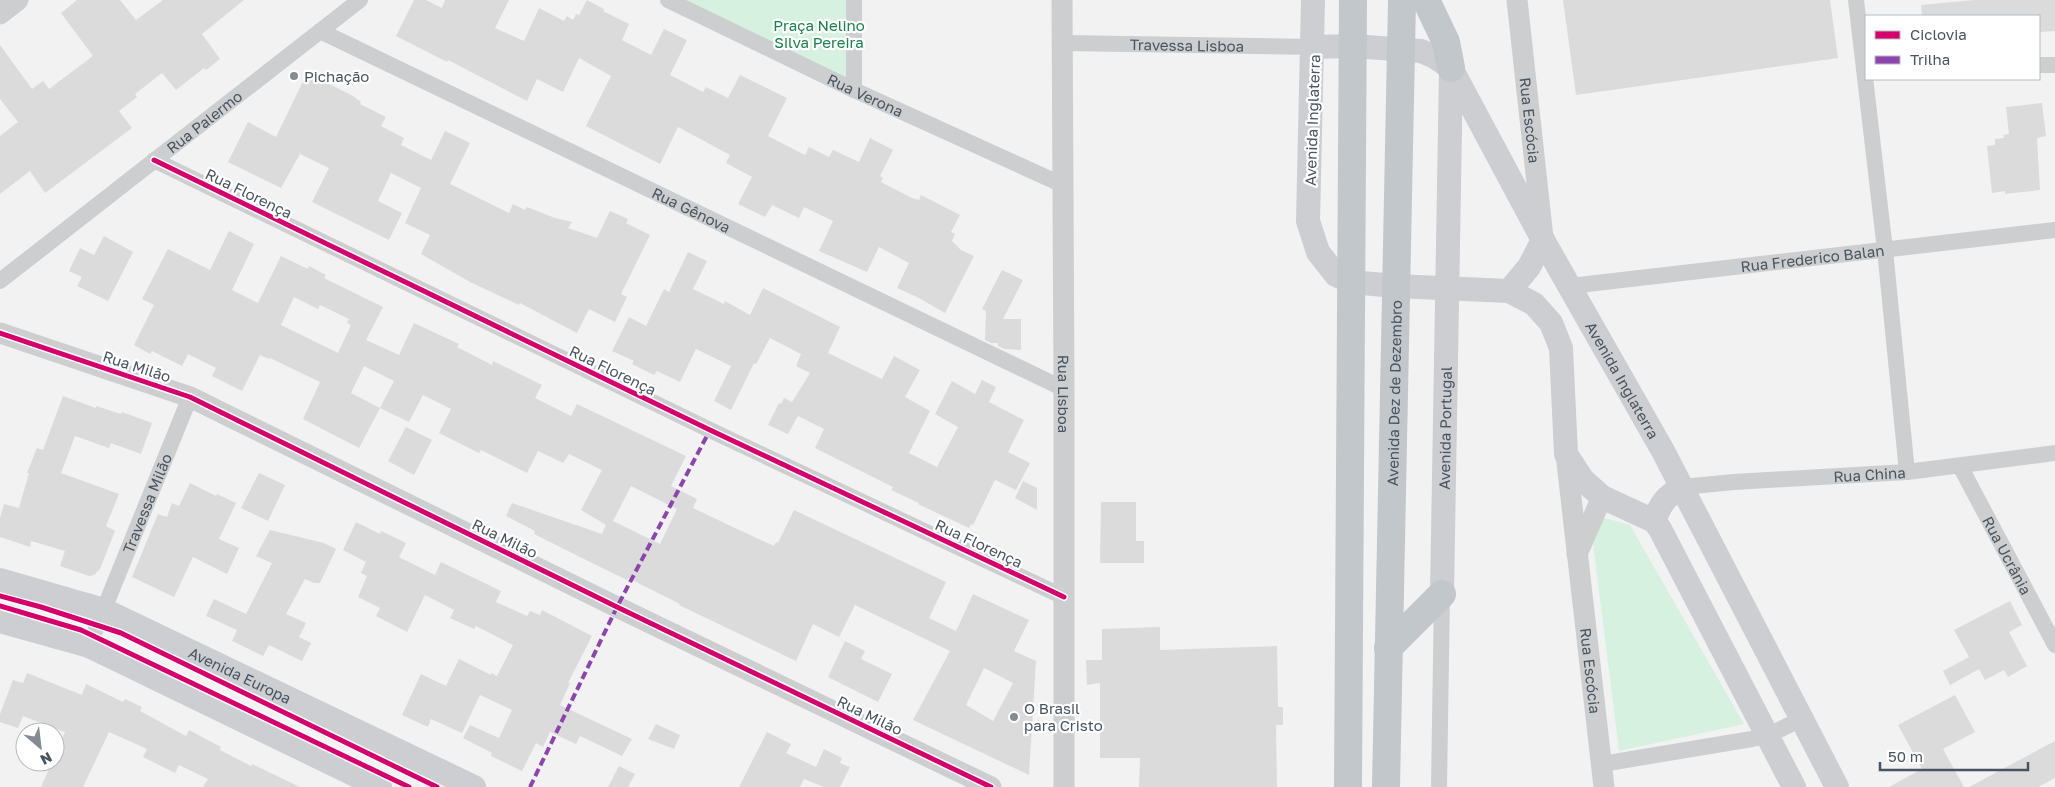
<svg xmlns="http://www.w3.org/2000/svg" width="2055" height="787" viewBox="0 0 2055 787" font-family="'Golos Text',sans-serif">
  <rect width="100%" height="100%" fill="#f2f2f2"/>
  <path fill="#d6f1e0" d="M687,0H854V90Z
    M1605,518L1630,525L1744,724L1619,751L1591,528Z"/>
  <path fill="#dbdbdc" fill-rule="evenodd" d="M77,0H120L136,20L163,0H244L202,34L220,59L206,70L204,68L176,90L162,73L135,94L137,97L119,111L132,128L45,193L30,171L0,194V136L18,122L0,99V45L32,89L43,81L49,89L93,56L61,13Z
    M414,0H426L442,8L445,0H509L495,28L524,41L539,8L564,21L567,16L573,20L576,14L579,15L587,0L604,9L603,11L629,24L622,40L651,55L664,29L687,40L670,75L703,92L706,87L728,98L740,75L787,98L768,136L805,155L809,147L829,157L833,150L859,162L870,138L893,150L880,176L883,178L881,182L912,198L919,200L921,195L960,215L951,232L955,234L952,241L961,250L974,256L945,313L917,297L897,288L909,263L879,247L867,272L819,251L833,221L804,207L799,218L772,205L765,217L738,204L752,177L726,163L730,155L678,127L660,164L586,126L611,76L579,58L563,92L537,79L527,101L448,60L447,62L396,36Z
    M1563,0H1830L1838,58L1576,95Z
    M1975,0H2055V31L2039,32V16H1922L1921,5Z
    M307,73L353,96L361,102L360,104L386,117L381,126L404,138L401,145L431,160L445,131L470,143L450,184L509,213L513,204L525,210L527,207L555,218L572,222L568,228L597,238L610,211L628,219L626,223L650,235L621,294L627,297L615,322L589,309L577,333L520,303L519,305L470,282L421,254L430,235L405,223L421,188L391,173L378,201L402,213L389,240L312,202L329,168L300,154L281,188L228,162L248,122L276,137Z
    M2042,103L2046,136L2037,138L2040,190L2005,194V191L1992,193L1987,146L1995,145V139L2004,138L2003,135L2009,134L2006,107Z
    M229,231L254,244L232,290L258,303L281,256L308,269L309,266L326,275L324,278L383,307L366,340L399,355L414,323L459,344L457,347L492,365L493,361L542,385L535,398L571,416L577,404L686,456L671,486L697,499L693,508L735,528L774,546L776,542L778,543L794,510L946,582L929,618L956,631L973,594L1029,620L1014,651L1036,661L1029,775L913,720L950,651L855,605L839,637L813,624L796,661L679,605L680,604L628,578L627,580L592,563L534,534L535,531L506,516L512,503L602,534L606,525L581,510L602,470L569,454L563,463L538,451L527,473L481,450L479,453L439,433L451,409L423,395L409,422L380,408L359,448L303,419L320,382L270,358L269,359L260,355L242,391L212,376L216,368L188,354L182,366L152,351L150,354L134,345L154,305L142,299L168,249L210,270ZM294,297L318,309L320,305L349,319L347,323L351,325L338,353L281,325ZM364,366L394,381L380,408L351,393ZM631,486L677,509L660,544L613,521ZM984,668L1013,683L993,721L966,705Z
    M104,236L133,252L108,301L77,286L82,277L69,271L80,248L94,255Z
    M688,252L707,261L693,289L724,304L725,301L750,315L763,288L840,327L828,353L882,379L894,356L920,370L905,397L930,411L909,453L937,467L958,427L935,414L952,381L975,394L982,380L996,387L989,402L1024,420L1008,452L1030,463L1016,490L995,480L973,525L971,524L969,528L918,504L919,503L891,490L893,487L815,448L824,429L798,416L788,434L768,425L779,403L781,404L784,398L792,402L810,373L796,366L801,354L770,338L756,364L754,363L731,410L714,401L731,366L696,349L680,382L657,371L654,375L632,364L634,361L612,351L629,317L646,326L664,289L669,292Z
    M1002,270L1023,280L1003,319H1021V350L1005,349L998,346V343H991L985,340L986,311L982,309Z
    M63,396L96,408V406L121,414L122,412L152,423L141,454L111,443L109,448L75,436L61,473L119,494L106,526L115,531L100,569L94,575L89,576L60,566L65,551L31,541L30,547L0,537V518L4,504L19,508L29,473H27L37,448L43,450Z
    M406,427L432,440L414,475L388,461Z
    M259,473L285,485L268,521L241,508Z
    M1023,481L1037,488V510L1015,498Z
    M190,483L216,496L217,494L236,503L219,539L239,548L227,574L193,557L174,597L132,577L158,514L167,517L172,503L179,506Z
    M1101,502H1136V541H1144V563H1100Z
    M356,522L380,534L381,531L406,543L399,557L435,575L441,562L501,591L496,602L527,616L530,611L540,615L542,610L592,636L568,683H570L560,705L632,739L622,756L580,736L576,744L550,732L543,747L536,743L522,771L491,756L492,753L463,738L470,725L499,738L512,710L480,695L462,733L431,719L428,727L402,715L421,674L446,686L459,659L491,675V673L497,676L513,645L476,626L474,629L450,618L454,610L425,595L407,632L376,616L380,608L358,597L367,576L361,573L366,562L343,550Z
    M270,530L324,543L336,549L320,583H314L305,579L286,614L306,623L299,637L311,643L302,661L269,645L263,656L232,641L237,630L206,616L214,599L246,614L272,563L256,556Z
    M2010,601L2022,625L2009,632L2027,666L2008,677L2004,670L1985,680L1979,669L1950,685L1943,671L1969,657L1954,630Z
    M1160,627V650L1277,646L1278,707H1283V725H1276L1277,787H1139L1140,758H1100V683L1087,685L1086,660H1102V629Z
    M845,641L865,651L861,659L892,674L878,702L828,677Z
    M27,673L82,695L86,684L123,702L125,699L142,707L140,711L186,736L189,730L221,747L220,750L251,766L252,764L300,787H203L208,779L179,765L175,773L143,757L147,749L109,732L83,787H41L52,762H55V756L65,732L23,716L18,728L0,722V714L13,680L23,683Z
    M1955,695L1975,732L1943,749L1964,787H1889L1922,769L1898,725Z
    M656,724L680,735L674,749L648,739Z
    M767,732L791,744L786,753L816,767L824,749L842,758L840,763L850,767L840,787H824L804,779L800,787H739Z
    M2055,741V778L2038,787H1969Z
    M619,766L635,774L628,787H608Z"/>
  <g fill="none" stroke-linecap="round" stroke-linejoin="round">
    <g stroke="#ccced0" stroke-width="16">
      <path id="s1" d="M668,0L854,90L1063,185"/>
      <path d="M854,0V90"/>
      <path d="M1856,0L1885,250L1907,472"/>
      <path id="s2" d="M320,31L1064,389"/>
      <path id="s3" d="M1062,43L1313,47"/>
      <path d="M2039,65H2055"/>
      <path d="M154,160L710,430L1064,597"/>
      <path id="s4" d="M0,281L360,0"/>
      <path id="s5" d="M1570,286L2055,230"/>
      <path id="s6" d="M1960,466L2055,645"/>
      <path id="s7" d="M1682,487L1734,482L1907,472L2055,453"/>
      <path id="s8" d="M89,646L190,397"/>
      <path d="M1602,764L1752,739L1767,736L1801,719"/>
      <path d="M1439,787L1442,594"/>
    </g>
    <g stroke="#ccced0" stroke-width="21">
      <path id="s9" d="M1062,0L1064,389V787"/>
      <path id="s10" d="M1517,0L1543,238"/>
      <path d="M0,14L18,0"/>
      <path d="M0,333L190,397L617,607L991,787"/>
      <path id="s11" d="M1566,454L1604,787"/>
      <path d="M1577,554L1602,497"/>
    </g>
    <g stroke="#ccced2" stroke-width="24">
      <path d="M1313,0L1308,221L1318,252L1336,275L1351,282L1395,286L1509,291L1534,304L1551,323L1561,348L1566,454L1583,480L1602,497L1654,521L1660,529L1794,787"/>
      <path id="s12" d="M1313,47L1353,46L1421,51L1435,57L1451,68L1543,240L1663,451L1837,787"/>
      <path d="M1509,291L1529,267L1543,240"/>
      <path d="M1654,521C1661,503 1665,497 1682,487"/>
      <path id="s13" d="M0,580L104,610L474,787"/>
      <path id="s14" d="M1442,594L1451,70"/>
      <path d="M0,621L89,646L380,787"/>
    </g>
    <g stroke="#c2c7cb" stroke-width="28">
      <path d="M1426,0L1446,42L1451,68"/>
      <path d="M1388,648L1442,594"/>
      <path d="M1348,787L1353,0"/>
      <path id="s15" d="M1386,787L1402,0"/>
    </g>
    <path stroke="#8e44ad" stroke-width="4" stroke-dasharray="8 4" stroke-linecap="butt" d="M530,787L617,607L710,430"/>
    <g stroke="#fff" stroke-width="8">
      <path id="cycleway" d="M154,160L710,430L1064,597
        M0,333L190,397L617,607L991,787
        M0,596L41,607L121,633L437,787
        M0,606L81,630L409,787"/>
    </g>
    <use href="#cycleway" stroke="#d6006c" stroke-width="5"/>
  </g>
  <g fill="#848b92" stroke="#fff" stroke-width="2">
    <circle cx="294" cy="76" r="5"/>
    <circle cx="1014" cy="717" r="5"/>
  </g>
  <g text-anchor="middle" dominant-baseline="central" stroke-width="4.5" stroke-linejoin="round" paint-order="stroke">
    <g font-size="15" fill="#16834b" stroke="#fff">
      <text x="819" y="25">Praça Nelino<tspan x="819" dy="17">Silva Pereira</tspan></text>
    </g>
    <g font-size="15" fill="#48545f" stroke="#fff">
      <text stroke="none"><textPath href="#s3" startOffset="125">Travessa Lisboa</textPath></text>
      <text stroke="none"><textPath href="#s1" startOffset="219">Rua Verona</textPath></text>
      <text transform="translate(1312 120) rotate(-88)">Avenida Inglaterra</text>
      <text stroke="none"><textPath href="#s10" startOffset="121">Rua Escócia</textPath></text>
      <text stroke="none"><textPath href="#s4" startOffset="259">Rua Palermo</textPath></text>
      <text transform="translate(249 193) rotate(26)">Rua Florença</text>
      <text stroke="none"><textPath href="#s2" startOffset="412">Rua Gênova</textPath></text>
      <text stroke="none"><textPath href="#s5" startOffset="244">Rua Frederico Balan</textPath></text>
      <text transform="translate(137 366) rotate(18)">Rua Milão</text>
      <text transform="translate(613 370) rotate(26)">Rua Florença</text>
      <text stroke="none"><textPath href="#s12" startOffset="499">Avenida Inglaterra</textPath></text>
      <text stroke="none"><textPath href="#s9" startOffset="394">Rua Lisboa</textPath></text>
      <text stroke="none"><textPath href="#s15" startOffset="394">Avenida Dez de Dezembro</textPath></text>
      <text stroke="none"><textPath href="#s14" startOffset="166">Avenida Portugal</textPath></text>
      <text stroke="none"><textPath href="#s7" startOffset="188">Rua China</textPath></text>
      <text stroke="none"><textPath href="#s8" startOffset="154">Travessa Milão</textPath></text>
      <text transform="translate(505 538) rotate(26)">Rua Milão</text>
      <text transform="translate(979 543) rotate(25)">Rua Florença</text>
      <text stroke="none"><textPath href="#s6" startOffset="101">Rua Ucrânia</textPath></text>
      <text stroke="none"><textPath href="#s11" startOffset="218">Rua Escócia</textPath></text>
      <text stroke="none"><textPath href="#s13" startOffset="259">Avenida Europa</textPath></text>
      <text transform="translate(870 715) rotate(26)">Rua Milão</text>
    </g>
    <g font-size="15" fill="#48545f" stroke="#fff" text-anchor="start">
      <text x="304" y="76">Pichação</text>
      <text x="1024" y="708">O Brasil<tspan x="1024" dy="17">para Cristo</tspan></text>
    </g>
  </g>
  <rect x="1865" y="15" width="175" height="65" fill="#ffffff" stroke="#b6bbbf"/>
  <rect x="1875" y="31" width="25" height="8" fill="#d6006c" stroke="#b6bbbf"/>
  <text x="1910" y="40" font-size="15" fill="#48545f">Ciclovia</text>
  <rect x="1875" y="56" width="25" height="8" fill="#8e44ad" stroke="#b6bbbf"/>
  <text x="1910" y="65" font-size="15" fill="#48545f">Trilha</text>
  <g transform="translate(40 747) rotate(152)"><circle r="24" fill="#ffffff" stroke="#b6bbbf"/>
  <path d="M0-4L9 19L0 12L-9 19Z" fill="#848b92"/>
  <text y="-8" font-size="14" font-weight="bold" text-anchor="middle" fill="#48545f">N</text>
  </g>
  <path d="M1880 762v8h148v-8" fill="none" stroke="#48545f" stroke-width="2.5"/>
  <text x="1888" y="762" font-size="15" fill="#48545f" stroke="#ffffff" stroke-width="4" paint-order="stroke">50 m</text>
</svg>
